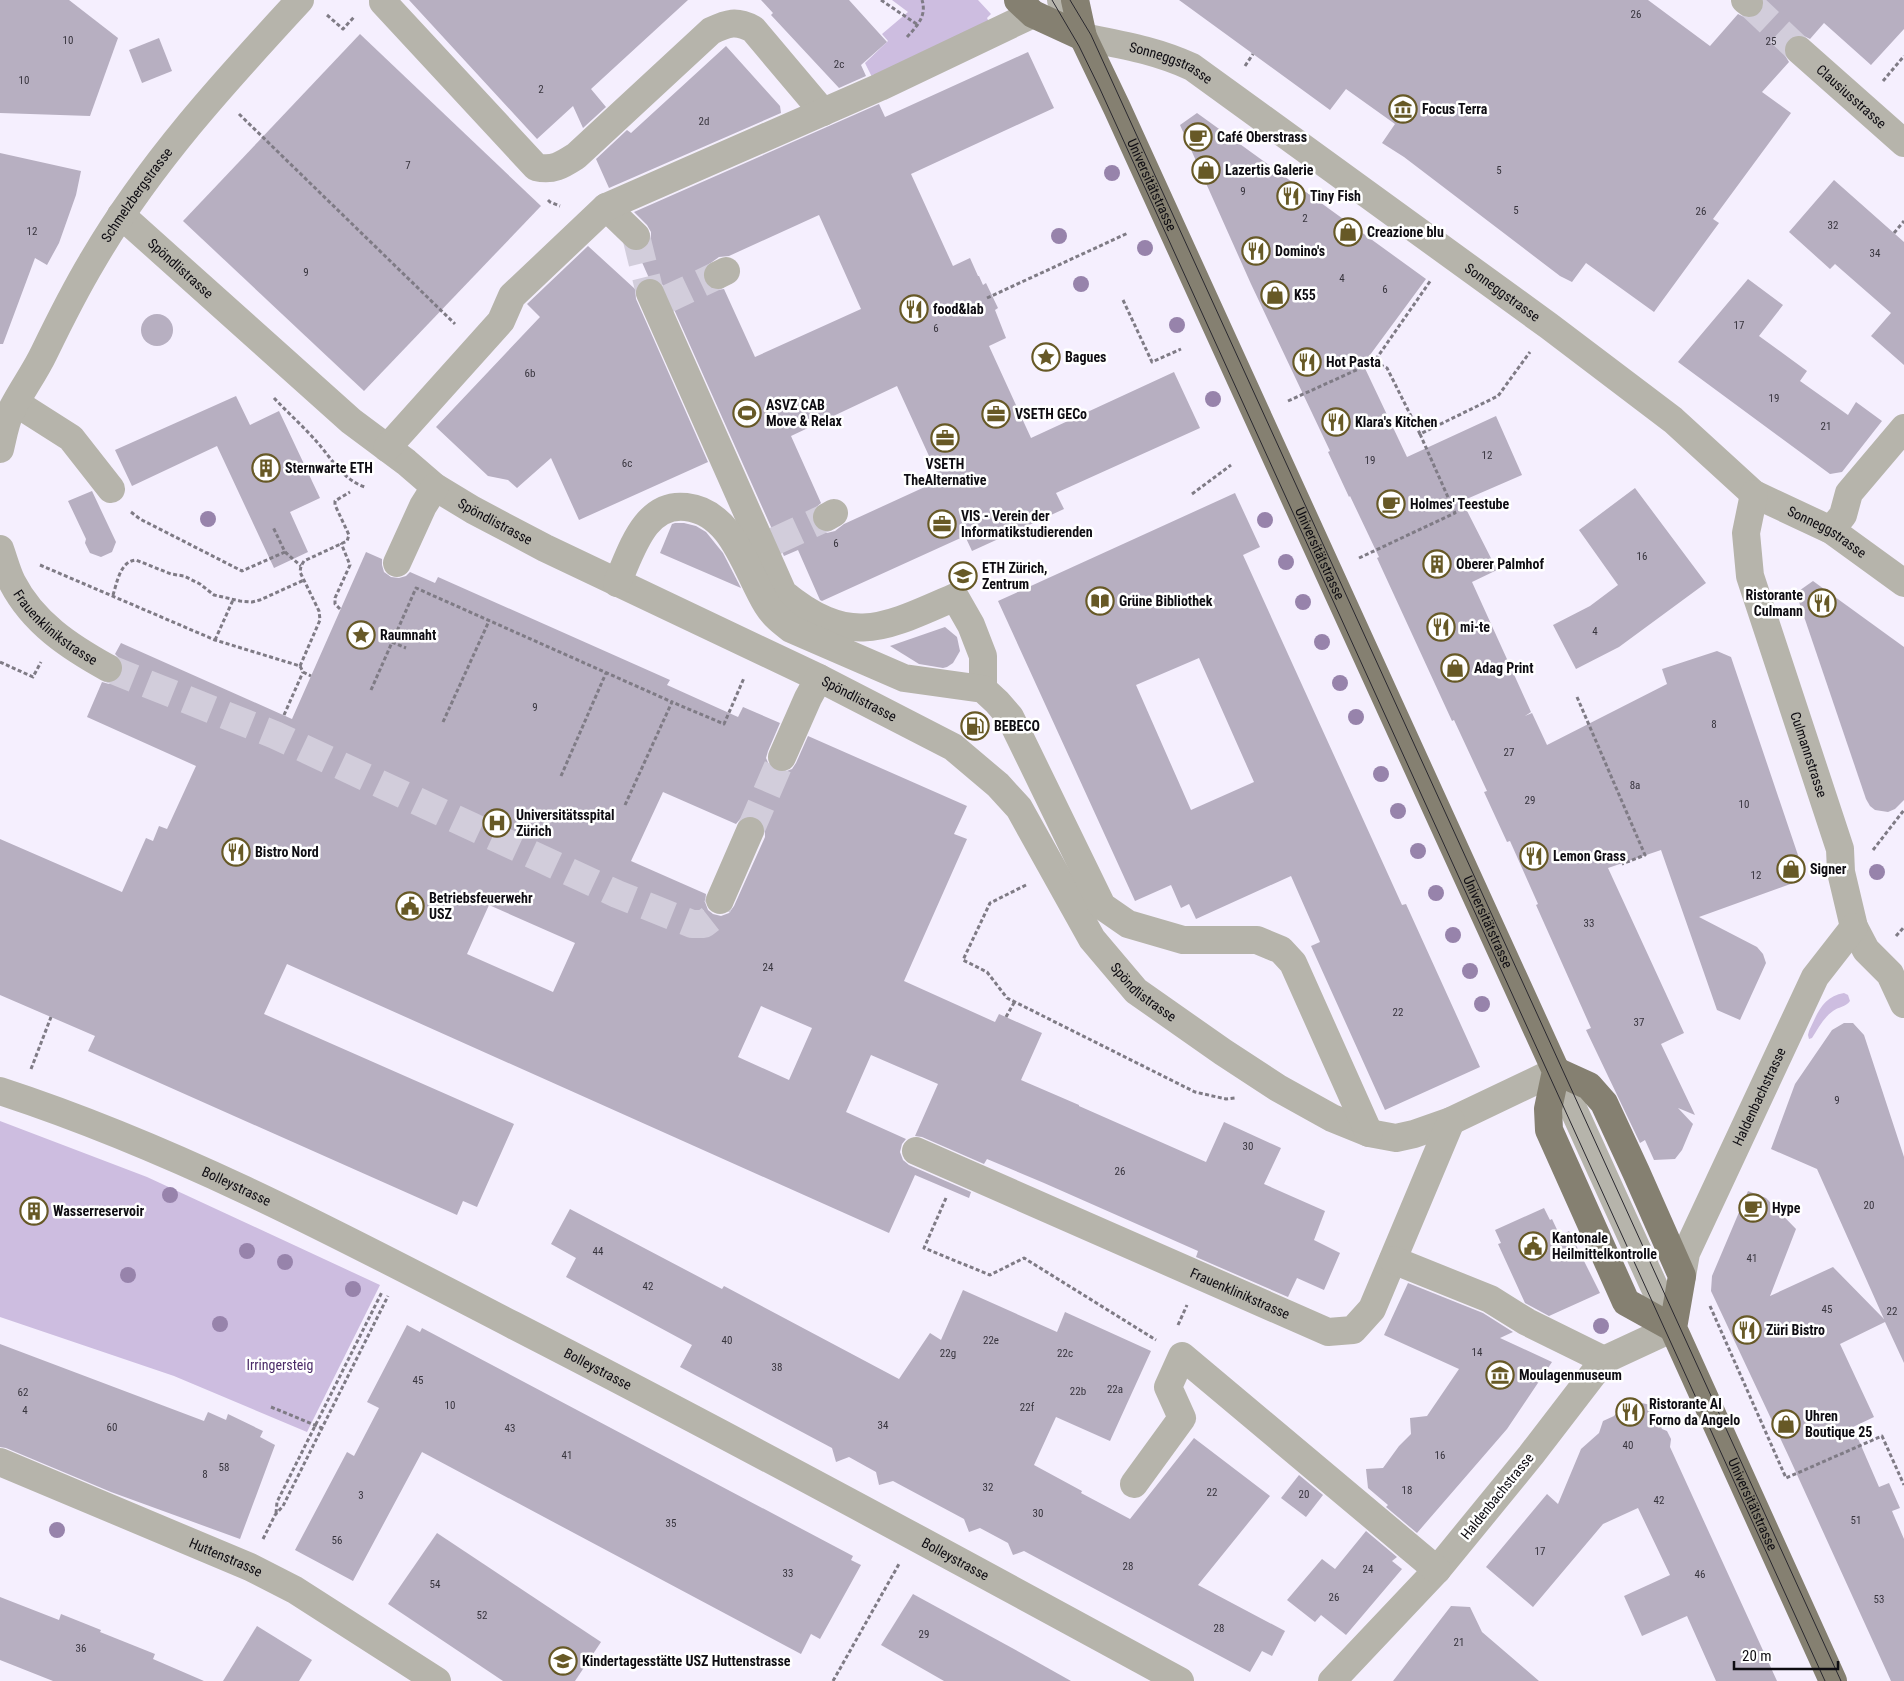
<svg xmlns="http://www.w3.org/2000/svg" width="1904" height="1681" font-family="'Roboto Condensed',sans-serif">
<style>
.green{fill:#cdbde0}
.building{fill:#b7afc1;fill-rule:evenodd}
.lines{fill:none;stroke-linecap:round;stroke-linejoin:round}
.minor-tunnel{stroke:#d2cddb;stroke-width:28;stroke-dasharray:28 14;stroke-linecap:butt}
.path{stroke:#7f7b85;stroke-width:3;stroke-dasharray:4 2.5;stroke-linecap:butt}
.minor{stroke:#b6b4ab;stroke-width:28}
.major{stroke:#858071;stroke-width:28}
.tram{stroke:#2a282f;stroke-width:1}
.tree{fill:#9783ab}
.labels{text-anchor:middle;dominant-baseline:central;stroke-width:5;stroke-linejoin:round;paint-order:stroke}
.number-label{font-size:11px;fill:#38353e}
.street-label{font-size:14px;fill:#0e0c12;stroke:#fff}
.poi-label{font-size:14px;font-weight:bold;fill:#0e0c12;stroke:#fff;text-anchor:start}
.park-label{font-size:14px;fill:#4a2a67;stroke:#fff}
</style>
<rect width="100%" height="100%" fill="#f5effe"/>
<g class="green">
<polygon points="892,0 978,0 991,14 987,18 989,22 872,77 865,63 888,41 882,34 908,12"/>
<path d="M1844,993L1848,995L1850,1001C1846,1007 1838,1007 1833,1011C1823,1018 1818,1029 1812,1038L1809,1039L1808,1035L1809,1031C1817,1014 1823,996 1844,993Z"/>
<polygon points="0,1121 147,1177 380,1285 307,1432 174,1376 0,1317"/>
</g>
<g class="building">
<polygon points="0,0 69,0 118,38 90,116 0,113"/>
<polygon points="409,0 688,0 591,89 606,107 583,128 573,106 537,139"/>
<polygon points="761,0 849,0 887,42 861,65 866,76 839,88 771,15 773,13"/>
<polygon points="1179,0 1648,0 1710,46 1738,14 1748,19 1756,17 1761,13 1764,5 1764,0 1904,0 1904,29 1871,65 1824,23 1810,39 1802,35 1794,35 1787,40 1784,47 1784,54 1789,62 1762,92 1791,113 1713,219 1719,223 1654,312 1586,263 1572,282 1560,276 1404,157 1382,143 1395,124 1346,89 1330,110"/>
<polygon points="360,34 541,206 364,391 183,221"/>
<polygon points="159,38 172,71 142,83 129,50"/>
<polygon points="726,46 780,106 781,113 609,188 596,159 627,130 631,133"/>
<path d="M1028,52L1054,108L911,174L953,266L970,258L978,276H979L983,285L986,283L998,308L995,310L1006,338L989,346L1031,438L1174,372L1200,428L1056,493L1064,509L972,551L965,536L822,601L820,600L798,550L784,556L664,287L659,280L649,278L637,251L648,246L651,239V232L647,225L634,212L879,104L885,117ZM819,215L861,309L755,357L724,289L717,290L710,288L704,282L702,275L705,267L719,257L729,256ZM897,386L940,480L844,524L835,531L827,533L820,531L814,525L811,516L814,509L821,503L791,436Z"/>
<polygon points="1197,113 1426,279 1367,359 1362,362 1407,457 1496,416 1522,475 1462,501 1497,570 1472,582 1531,712 1525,716 1532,713 1547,745 1667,684 1662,669 1717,651 1731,657 1803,870 1796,882 1699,917 1757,947 1763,954 1766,963 1740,1020 1717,1010 1661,850 1608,868 1684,1033 1661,1044 1695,1115 1678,1108 1693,1124 1682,1150 1675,1159 1654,1160 1645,1140 1640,1143 1586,1030 1591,1028 1536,905 1538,904 1510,841 1507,842 1484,792 1487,791 1454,720 1452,721 1377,558 1379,557 1350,496 1349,497 1328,452 1330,451 1251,284 1180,125"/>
<polygon points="0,153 81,171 76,195 59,243 47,265 35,258 3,344 0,344"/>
<polygon points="1834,180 1904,242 1904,365 1871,336 1891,313 1835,264 1830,269 1789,232"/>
<polygon points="588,246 635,289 636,299 708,462 579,520 551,458 517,488 508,480 488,476 436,427 540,317 527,304"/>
<polygon points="1748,279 1783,305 1759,336 1807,371 1800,381 1848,415 1856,402 1882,421 1842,472 1830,474 1678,362"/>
<circle cx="157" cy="330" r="16"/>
<polygon points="236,396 250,425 279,411 320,498 290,512 308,552 274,568 217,446 132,486 115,450"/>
<polygon points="1635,488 1706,583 1619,647 1576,669 1553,625 1590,606 1618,585 1579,530"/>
<polygon points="92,491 116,542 112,552 101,557 90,553 85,543 86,539 68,501"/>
<path d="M1235,493L1260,547L1243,555L1402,905L1406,904L1480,1067L1385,1110L1311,946L1320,942L1291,876L1196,919L1189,904L1181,908L1171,885L1135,901L998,601ZM1199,658L1254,782L1191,810L1136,685Z"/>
<polygon points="675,523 684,523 696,526 706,532 723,553 741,588 660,553 672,524"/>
<path d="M366,552L382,559V565L384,572L391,577L399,578L406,576L410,572L435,583L438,577L670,680L667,685L738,717L743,707L780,723L768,751L766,758L770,767L776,771L784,772L792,769L796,763L808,736L967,806L954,834L967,839L904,981L995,1022L999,1014L1042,1033L1021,1080L1079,1105V1106L1206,1162L1224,1122L1281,1148L1264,1184L1325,1211L1314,1240L1340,1253L1324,1290L1297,1278L1288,1297L1196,1257L1198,1251L1044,1183L987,1159L984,1164L922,1137L915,1136L938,1084L871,1055L846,1112L906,1139L902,1144L900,1152L903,1160L909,1165L971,1192L969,1198L915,1175L889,1233L287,964L264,1014L514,1124L477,1207L463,1201L457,1215L88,1051L95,1036L0,995V839L122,892L146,838L153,841L159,826L167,829L196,766L87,717L102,682L109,684L115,682L122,675L124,667L122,661L115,654L121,643L292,719ZM663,792L736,824L741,818L749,815L757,817L763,822L765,829V837L734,906L729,913L721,916L713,914L708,910L705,902L706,894L631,861ZM489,905L575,943L553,992L467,954ZM761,1006L812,1028L789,1080L738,1057Z"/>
<polygon points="1813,581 1904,647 1904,800 1895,809 1888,812 1875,810 1870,806 1866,799 1796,593"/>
<polygon points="945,627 957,637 960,651 953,663 947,667 943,668 919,664 890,646"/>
<polygon points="1844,1023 1853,1023 1864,1035 1904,1157 1904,1363 1885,1322 1840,1344 1874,1417 1853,1427 1879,1487 1889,1483 1900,1508 1892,1511 1904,1539 1904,1681 1891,1681 1789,1457 1711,1291 1712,1276 1748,1191 1766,1198 1796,1229 1770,1296 1833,1267 1884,1319 1817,1169 1771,1149 1795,1084 1832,1030"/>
<polygon points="1544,1208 1550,1220 1552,1219 1560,1236 1569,1231 1600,1293 1549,1316 1525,1303 1498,1244 1501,1243 1495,1230"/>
<polygon points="570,1209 722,1289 724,1286 899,1379 930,1333 941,1340 963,1290 1057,1332 1065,1312 1151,1351 1110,1441 1056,1417 1034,1465 1082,1491 1081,1493 1130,1519 1194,1438 1270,1496 1198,1585 1285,1631 1272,1656 1262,1651 1250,1672 1024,1551 1013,1555 1008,1543 980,1528 969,1532 964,1519 893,1481 879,1485 876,1472 849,1457 836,1462 832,1448 680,1367 692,1345 566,1277 576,1258 551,1244"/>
<polygon points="1408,1283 1483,1313 1513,1332 1500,1338 1552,1362 1507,1429 1417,1533 1386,1507 1388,1505 1368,1488 1366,1469 1383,1468 1399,1446 1411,1434 1410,1418 1427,1416 1459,1369 1384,1335"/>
<polygon points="407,1325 420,1332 422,1328 853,1556 851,1560 861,1565 820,1639 811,1634 801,1654 422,1452 353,1581 295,1550 347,1452 354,1456 379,1408 367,1402"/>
<polygon points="0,1344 204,1421 208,1412 226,1420 228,1414 263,1431 260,1437 275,1445 240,1539 111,1492 6,1448 0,1447"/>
<polygon points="1627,1400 1651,1405 1662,1429 1667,1431 1671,1439 1670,1447 1777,1681 1716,1681 1687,1616 1642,1636 1624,1596 1670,1575 1638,1508 1603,1524 1533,1607 1486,1567 1547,1494 1558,1504 1581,1449 1599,1433 1603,1421 1614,1416"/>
<polygon points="1299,1475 1323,1495 1306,1517 1281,1498"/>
<polygon points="1366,1531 1397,1557 1392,1561 1402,1569 1346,1635 1321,1615 1315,1622 1287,1600 1322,1559 1335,1569"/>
<polygon points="437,1533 601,1642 575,1681 503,1681 388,1604"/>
<polygon points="913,1594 1021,1653 1071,1681 944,1681 881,1645"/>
<polygon points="0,1597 59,1620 61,1614 101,1630 100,1632 155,1654 153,1659 204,1681 53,1681 0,1660"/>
<polygon points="1451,1606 1470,1607 1482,1632 1539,1681 1393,1681"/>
<polygon points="257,1626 312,1660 299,1681 223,1681"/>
</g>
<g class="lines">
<g class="minor-tunnel">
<polyline points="1749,3 1799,50"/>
<polyline points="636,236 650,293"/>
<polyline points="663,301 718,275"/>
<polyline points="773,542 827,517"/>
<polyline points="108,668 275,735 617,894 692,924 704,924 713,917 720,900"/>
<polyline points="750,831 782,757"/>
</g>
<g class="path">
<polyline points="881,0 918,25"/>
<polyline points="327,15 343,29 355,16"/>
<path d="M907,37C917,26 927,16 922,0"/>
<polyline points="1245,66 1253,54"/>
<polyline points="1883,81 1904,56"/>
<polyline points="239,114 455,324"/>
<polyline points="548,200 550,202 560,206"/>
<polyline points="1894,233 1904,221"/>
<polyline points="987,298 1128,233"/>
<polyline points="1123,300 1152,362 1181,349"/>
<polyline points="1374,362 1387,368 1420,434"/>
<path d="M274,398C288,413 304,427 317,442C332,459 343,480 365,487"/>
<polyline points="1288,401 1374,362 1431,280"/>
<polyline points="1192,494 1231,465"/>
<polyline points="131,512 140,519 242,571 285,552 273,527"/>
<polyline points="285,552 301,566"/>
<polyline points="1359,558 1455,513 1420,434 1498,396 1530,352"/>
<polyline points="40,565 215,640 300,666 303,672 311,676"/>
<path d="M113,595C117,583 120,561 136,560L171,574L184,576L200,584L214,595L240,601L252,602L260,600L304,580"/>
<polyline points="340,609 335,604 335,598 350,565 341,543"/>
<polyline points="215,640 233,600"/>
<polyline points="392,642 406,648"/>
<polyline points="0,662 33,677 41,662"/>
<polyline points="300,666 320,620 319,611 300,572 301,566 304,561 347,541 349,535 335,505 335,501 350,492"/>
<polyline points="371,690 416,588 672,702"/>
<polyline points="1577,697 1645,855 1622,864"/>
<polyline points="284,715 303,672"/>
<polyline points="443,722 489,621"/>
<polyline points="561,776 606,673"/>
<polyline points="625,805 672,702 724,724 744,678"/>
<polyline points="1873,850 1904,810"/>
<polyline points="1026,885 990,903 963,960 987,972 1007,998 1195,1092 1226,1099 1235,1098"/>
<polyline points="1896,936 1904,927"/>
<polyline points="1006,1017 1015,1001"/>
<polyline points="31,1069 51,1017"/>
<polyline points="946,1198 924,1248 990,1275 1024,1258 1156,1340"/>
<polyline points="1710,1306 1786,1478 1882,1436 1904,1485"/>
<polyline points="1178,1325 1187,1305"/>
<polyline points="271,1407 322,1428"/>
<polyline points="276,1513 277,1502 382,1292"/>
<polyline points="263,1539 275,1515 283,1506 388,1296"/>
<polyline points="833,1681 899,1564"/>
</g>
<g class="minor">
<path d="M383,0V2L536,167C553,171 562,165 576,156L711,31C728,23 736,20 753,29L823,112"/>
<path id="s1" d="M1061,0L1083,37C1122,45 1155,50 1192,67L1549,326L1673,420L1754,494L1831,530L1904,583"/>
<polyline points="1745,0 1749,3"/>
<path id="s2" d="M1799,50L1904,143"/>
<polyline points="606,207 636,236"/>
<path id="s3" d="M121,215L351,421L406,462L435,487L473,510L545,548L819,678L953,747L998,785L1019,808L1092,939L1136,991L1223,1052L1278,1088L1332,1118L1369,1133L1396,1138L1414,1134L1451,1121L1556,1071L1673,1328L1604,1360L1531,1455L1437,1570L1332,1681"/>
<polyline points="718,275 726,271"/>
<path d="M650,293L783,593C850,648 884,628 955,597L971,625L983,656V689"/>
<polyline points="16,403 71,438 111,489"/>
<polyline points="387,448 501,321 512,296 606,207 880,87 1033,14"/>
<path id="s4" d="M0,449C3,437 5,424 10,413C20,392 34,374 44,353C59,322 75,290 93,260C149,164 225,81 300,0"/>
<path id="s5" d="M1754,494L1746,533L1750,576L1840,849L1841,872L1854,927L1866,950L1890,974L1904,1004"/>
<polyline points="827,517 834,513"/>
<polyline points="1831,530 1843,515 1849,493 1904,428"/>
<path id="s6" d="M0,549C4,560 7,572 12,582C33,623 70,647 108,668"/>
<polyline points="397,563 423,506 435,487"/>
<path d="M617,583C631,553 644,502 686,507C733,512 746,571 767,605C773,615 782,622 791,629L904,678L983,689L997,702L1010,717L1102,906L1128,924L1183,940H1257L1281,950L1293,963L1369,1133"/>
<polyline points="782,757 808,698 819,678"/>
<polyline points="720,900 750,831"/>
<path id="s7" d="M0,1091C178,1149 347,1239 513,1325C737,1440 958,1560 1180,1681"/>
<path id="s8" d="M916,1151L1328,1332L1353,1330L1372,1309L1451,1121"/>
<polyline points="1393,1260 1490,1299 1527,1322 1604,1360"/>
<path id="s9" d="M1682,1276L1686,1253L1815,977L1854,927"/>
<path id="s10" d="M0,1462L250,1567L295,1590L437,1681"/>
<polyline points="1134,1484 1182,1418 1168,1387 1182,1356 1437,1570"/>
</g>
<g class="major">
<polyline points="1018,0 1033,14 1083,37"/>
<path id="s11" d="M1075,0L1083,37L1117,108L1556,1071L1548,1109L1549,1130L1626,1302L1673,1328"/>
<path id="s12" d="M1556,1071L1589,1086L1604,1103L1636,1172L1682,1276L1673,1328L1833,1681"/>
</g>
<g class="tram">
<polyline points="1052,0 1079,46 1100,89 1825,1681"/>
<polyline points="1070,0 1091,35 1841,1681"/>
</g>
</g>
<g class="tree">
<circle cx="1112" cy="173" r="8"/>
<circle cx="1059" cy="236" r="8"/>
<circle cx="1145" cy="248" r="8"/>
<circle cx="1081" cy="284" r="8"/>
<circle cx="1177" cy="325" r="8"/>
<circle cx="1213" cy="399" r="8"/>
<circle cx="208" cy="519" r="8"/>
<circle cx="1265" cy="520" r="8"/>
<circle cx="1286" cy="562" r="8"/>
<circle cx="1303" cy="602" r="8"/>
<circle cx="1322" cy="642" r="8"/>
<circle cx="1340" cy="683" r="8"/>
<circle cx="1356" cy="717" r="8"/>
<circle cx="1381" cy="774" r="8"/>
<circle cx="1398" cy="811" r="8"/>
<circle cx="1418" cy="851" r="8"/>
<circle cx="1877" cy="872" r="8"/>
<circle cx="1436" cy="893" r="8"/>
<circle cx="1453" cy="935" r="8"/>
<circle cx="1470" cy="971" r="8"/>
<circle cx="1482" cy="1004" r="8"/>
<circle cx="170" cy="1195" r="8"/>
<circle cx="247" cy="1251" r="8"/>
<circle cx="285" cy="1262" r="8"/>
<circle cx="128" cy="1275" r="8"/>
<circle cx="353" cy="1289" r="8"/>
<circle cx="220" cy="1324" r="8"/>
<circle cx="1601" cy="1326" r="8"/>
<circle cx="57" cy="1530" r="8"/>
</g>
<defs>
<g id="museum-ring" transform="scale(1.4375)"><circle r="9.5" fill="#fff" stroke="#675926" stroke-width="1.5"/><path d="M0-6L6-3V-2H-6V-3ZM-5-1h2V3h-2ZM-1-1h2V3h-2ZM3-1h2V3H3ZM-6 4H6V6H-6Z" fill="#675926"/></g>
<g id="cafe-ring" transform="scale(1.4375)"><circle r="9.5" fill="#fff" stroke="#675926" stroke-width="1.5"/><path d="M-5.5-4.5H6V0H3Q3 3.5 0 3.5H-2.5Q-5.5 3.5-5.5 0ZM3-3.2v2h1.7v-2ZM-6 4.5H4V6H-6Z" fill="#675926"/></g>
<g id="shop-ring" transform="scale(1.4375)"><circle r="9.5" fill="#fff" stroke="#675926" stroke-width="1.5"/><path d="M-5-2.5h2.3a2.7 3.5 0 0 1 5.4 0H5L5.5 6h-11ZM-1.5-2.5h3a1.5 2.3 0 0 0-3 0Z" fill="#675926"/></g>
<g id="restaurant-ring" transform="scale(1.4375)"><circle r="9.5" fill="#fff" stroke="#675926" stroke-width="1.5"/><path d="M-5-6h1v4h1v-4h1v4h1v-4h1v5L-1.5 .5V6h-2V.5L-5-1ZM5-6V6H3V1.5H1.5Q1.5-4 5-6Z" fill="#675926"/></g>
<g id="sight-ring" transform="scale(1.4375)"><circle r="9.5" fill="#fff" stroke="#675926" stroke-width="1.5"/><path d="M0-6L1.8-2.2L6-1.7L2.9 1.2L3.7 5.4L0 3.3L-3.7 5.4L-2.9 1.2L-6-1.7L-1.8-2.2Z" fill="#675926"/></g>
<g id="stadium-ring" transform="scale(1.4375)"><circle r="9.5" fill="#fff" stroke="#675926" stroke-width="1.5"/><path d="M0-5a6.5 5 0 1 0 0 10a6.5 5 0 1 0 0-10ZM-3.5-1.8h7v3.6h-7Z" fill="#675926"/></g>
<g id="office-ring" transform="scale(1.4375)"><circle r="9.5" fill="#fff" stroke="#675926" stroke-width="1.5"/><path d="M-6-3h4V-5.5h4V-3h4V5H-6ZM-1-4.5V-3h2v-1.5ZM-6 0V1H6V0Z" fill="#675926"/></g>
<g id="building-ring" transform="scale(1.4375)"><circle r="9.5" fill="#fff" stroke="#675926" stroke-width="1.5"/><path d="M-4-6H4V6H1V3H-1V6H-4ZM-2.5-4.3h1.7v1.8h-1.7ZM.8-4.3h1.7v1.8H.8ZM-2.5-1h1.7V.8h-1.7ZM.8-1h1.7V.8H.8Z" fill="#675926"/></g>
<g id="university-ring" transform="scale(1.4375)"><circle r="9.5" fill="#fff" stroke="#675926" stroke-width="1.5"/><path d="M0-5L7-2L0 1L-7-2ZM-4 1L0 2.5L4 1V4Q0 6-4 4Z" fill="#675926"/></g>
<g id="library-ring" transform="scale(1.4375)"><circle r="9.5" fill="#fff" stroke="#675926" stroke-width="1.5"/><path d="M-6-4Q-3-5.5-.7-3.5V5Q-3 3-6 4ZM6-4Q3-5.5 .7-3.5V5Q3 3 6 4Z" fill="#675926"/></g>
<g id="fuel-ring" transform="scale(1.4375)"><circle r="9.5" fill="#fff" stroke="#675926" stroke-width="1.5"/><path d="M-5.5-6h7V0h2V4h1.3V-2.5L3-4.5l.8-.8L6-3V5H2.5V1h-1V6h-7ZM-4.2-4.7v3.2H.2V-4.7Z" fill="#675926"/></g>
<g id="hospital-ring" transform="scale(1.4375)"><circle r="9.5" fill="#fff" stroke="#675926" stroke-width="1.5"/><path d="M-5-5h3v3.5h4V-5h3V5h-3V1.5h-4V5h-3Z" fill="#675926"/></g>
<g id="civic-ring" transform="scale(1.4375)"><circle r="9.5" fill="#fff" stroke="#675926" stroke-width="1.5"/><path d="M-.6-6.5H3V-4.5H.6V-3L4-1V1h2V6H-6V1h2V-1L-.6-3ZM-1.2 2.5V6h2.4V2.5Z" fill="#675926"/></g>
<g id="school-ring" transform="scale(1.4375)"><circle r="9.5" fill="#fff" stroke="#675926" stroke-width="1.5"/><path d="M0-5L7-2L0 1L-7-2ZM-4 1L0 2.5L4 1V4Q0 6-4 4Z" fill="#675926"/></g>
</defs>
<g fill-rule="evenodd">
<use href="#museum-ring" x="1403" y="109"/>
<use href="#cafe-ring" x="1198" y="137"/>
<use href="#shop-ring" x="1206" y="170"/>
<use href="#restaurant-ring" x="1291" y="196"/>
<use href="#shop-ring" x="1348" y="232"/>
<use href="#restaurant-ring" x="1256" y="251"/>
<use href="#shop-ring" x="1275" y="295"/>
<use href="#restaurant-ring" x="914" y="309"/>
<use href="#sight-ring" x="1046" y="357"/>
<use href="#restaurant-ring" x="1307" y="362"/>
<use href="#stadium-ring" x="747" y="413"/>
<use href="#office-ring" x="996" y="414"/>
<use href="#restaurant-ring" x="1336" y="422"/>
<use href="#office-ring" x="945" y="438"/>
<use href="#building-ring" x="266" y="468"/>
<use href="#cafe-ring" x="1391" y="504"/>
<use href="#office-ring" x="942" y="524"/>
<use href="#building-ring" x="1437" y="564"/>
<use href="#university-ring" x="963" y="576"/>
<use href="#library-ring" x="1100" y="601"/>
<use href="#restaurant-ring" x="1822" y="603"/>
<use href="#restaurant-ring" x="1441" y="627"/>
<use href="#sight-ring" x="361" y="635"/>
<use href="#shop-ring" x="1455" y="668"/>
<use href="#fuel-ring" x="975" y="726"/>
<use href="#hospital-ring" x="497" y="823"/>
<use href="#restaurant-ring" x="236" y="852"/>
<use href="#restaurant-ring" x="1534" y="856"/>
<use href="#shop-ring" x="1791" y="869"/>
<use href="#civic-ring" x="410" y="906"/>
<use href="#cafe-ring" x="1753" y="1208"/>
<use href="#building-ring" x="34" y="1211"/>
<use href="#civic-ring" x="1533" y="1246"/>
<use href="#restaurant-ring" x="1747" y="1330"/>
<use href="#museum-ring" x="1500" y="1375"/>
<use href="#restaurant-ring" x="1630" y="1412"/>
<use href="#shop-ring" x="1786" y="1424"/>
<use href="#school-ring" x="563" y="1661"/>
</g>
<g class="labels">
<g class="number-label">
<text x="1636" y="14">26</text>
<text x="68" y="40">10</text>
<text x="1771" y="41">25</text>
<text x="839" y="64">2c</text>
<text x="24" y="80">10</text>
<text x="541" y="89">2</text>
<text x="704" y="121">2d</text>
<text x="408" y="165">7</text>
<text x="1499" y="170">5</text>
<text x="1243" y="191">9</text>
<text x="1516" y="210">5</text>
<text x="1701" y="211">26</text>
<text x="1305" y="218">2</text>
<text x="1833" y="225">32</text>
<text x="32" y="231">12</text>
<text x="1875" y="253">34</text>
<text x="306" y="272">9</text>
<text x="1342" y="278">4</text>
<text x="1385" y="289">6</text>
<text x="1739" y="325">17</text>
<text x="936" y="328">6</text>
<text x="530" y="373">6b</text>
<text x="1774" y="398">19</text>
<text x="1826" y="426">21</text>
<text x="1487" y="455">12</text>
<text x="1370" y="460">19</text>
<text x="627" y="463">6c</text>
<text x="836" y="543">6</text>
<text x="1642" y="556">16</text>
<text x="1595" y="631">4</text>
<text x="535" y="707">9</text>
<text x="1714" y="724">8</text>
<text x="1509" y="752">27</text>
<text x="1635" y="785">8a</text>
<text x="1530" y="800">29</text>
<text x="1744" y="804">10</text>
<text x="1756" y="875">12</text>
<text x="1589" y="923">33</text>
<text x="768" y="967">24</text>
<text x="1398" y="1012">22</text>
<text x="1639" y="1022">37</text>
<text x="1837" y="1100">9</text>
<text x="1248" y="1146">30</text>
<text x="1120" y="1171">26</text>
<text x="1869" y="1205">20</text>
<text x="598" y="1251">44</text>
<text x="1752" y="1258">41</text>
<text x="648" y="1286">42</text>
<text x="1827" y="1309">45</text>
<text x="1892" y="1311">22</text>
<text x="727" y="1340">40</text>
<text x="991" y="1340">22e</text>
<text x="1477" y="1352">14</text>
<text x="948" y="1353">22g</text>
<text x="1065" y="1353">22c</text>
<text x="777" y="1367">38</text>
<text x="418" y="1380">45</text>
<text x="1115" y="1389">22a</text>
<text x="1078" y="1391">22b</text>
<text x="23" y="1392">62</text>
<text x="450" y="1405">10</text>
<text x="1027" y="1407">22f</text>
<text x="25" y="1410">4</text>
<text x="883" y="1425">34</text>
<text x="112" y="1427">60</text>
<text x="510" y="1428">43</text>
<text x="1628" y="1445">40</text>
<text x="567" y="1455">41</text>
<text x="1440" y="1455">16</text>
<text x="224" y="1467">58</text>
<text x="205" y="1474">8</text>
<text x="988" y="1487">32</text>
<text x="1407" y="1490">18</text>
<text x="1212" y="1492">22</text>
<text x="1304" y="1494">20</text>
<text x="361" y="1495">3</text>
<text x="1659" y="1500">42</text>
<text x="1038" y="1513">30</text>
<text x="1856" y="1520">51</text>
<text x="671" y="1523">35</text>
<text x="337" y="1540">56</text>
<text x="1540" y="1551">17</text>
<text x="1128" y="1566">28</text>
<text x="1368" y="1569">24</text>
<text x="788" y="1573">33</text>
<text x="1700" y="1574">46</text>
<text x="435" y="1584">54</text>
<text x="1334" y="1597">26</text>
<text x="1879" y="1599">53</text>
<text x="482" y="1615">52</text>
<text x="1219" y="1628">28</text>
<text x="924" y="1634">29</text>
<text x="1459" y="1642">21</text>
<text x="81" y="1648">36</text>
</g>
<g class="street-label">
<text stroke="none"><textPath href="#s1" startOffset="135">Sonneggstrasse</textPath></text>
<text stroke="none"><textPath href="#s2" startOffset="70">Clausiusstrasse</textPath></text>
<text stroke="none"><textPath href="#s11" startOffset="201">Universitätstrasse</textPath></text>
<text stroke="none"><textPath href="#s4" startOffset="290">Schmelzbergstrasse</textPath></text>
<text stroke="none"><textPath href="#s3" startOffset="80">Spöndlistrasse</textPath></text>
<text stroke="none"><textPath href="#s1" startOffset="540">Sonneggstrasse</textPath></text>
<text stroke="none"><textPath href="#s3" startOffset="485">Spöndlistrasse</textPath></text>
<text stroke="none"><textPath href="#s1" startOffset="945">Sonneggstrasse</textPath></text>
<text stroke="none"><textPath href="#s11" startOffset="606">Universitätstrasse</textPath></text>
<text stroke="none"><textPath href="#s6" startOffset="99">Frauenklinikstrasse</textPath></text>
<text stroke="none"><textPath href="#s3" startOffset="890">Spöndlistrasse</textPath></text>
<text stroke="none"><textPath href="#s5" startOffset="271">Culmannstrasse</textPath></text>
<text stroke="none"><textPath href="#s11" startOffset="1011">Universitätstrasse</textPath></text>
<text stroke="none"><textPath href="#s3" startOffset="1310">Spöndlistrasse</textPath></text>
<text stroke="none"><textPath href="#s9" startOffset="196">Haldenbachstrasse</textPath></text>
<text stroke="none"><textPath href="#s7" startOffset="255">Bolleystrasse</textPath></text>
<text stroke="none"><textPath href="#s8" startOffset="354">Frauenklinikstrasse</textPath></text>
<text stroke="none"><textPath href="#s7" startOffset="660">Bolleystrasse</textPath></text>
<text transform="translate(1497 1496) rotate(-51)">Haldenbachstrasse</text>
<text stroke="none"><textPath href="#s12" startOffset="495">Universitätstrasse</textPath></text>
<text stroke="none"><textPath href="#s10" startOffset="245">Huttenstrasse</textPath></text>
<text stroke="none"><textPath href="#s7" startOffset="1065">Bolleystrasse</textPath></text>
</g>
<g class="poi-label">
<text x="1422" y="109">Focus Terra</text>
<text x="1217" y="137">Café Oberstrass</text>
<text x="1225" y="170">Lazertis Galerie</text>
<text x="1310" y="196">Tiny Fish</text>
<text x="1367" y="232">Creazione blu</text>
<text x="1275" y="251">Domino's</text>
<text x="1294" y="295">K55</text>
<text x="933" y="309">food&amp;lab</text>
<text x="1065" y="357">Bagues</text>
<text x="1326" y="362">Hot Pasta</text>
<text x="766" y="405">ASVZ CAB<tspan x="766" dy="16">Move &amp; Relax</tspan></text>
<text x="1015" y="414">VSETH GECo</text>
<text x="1355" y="422">Klara's Kitchen</text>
<text x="945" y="464" text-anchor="middle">VSETH<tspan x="945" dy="16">TheAlternative</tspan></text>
<text x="285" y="468">Sternwarte ETH</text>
<text x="1410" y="504">Holmes' Teestube</text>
<text x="961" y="516">VIS - Verein der<tspan x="961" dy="16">Informatikstudierenden</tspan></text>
<text x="1456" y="564">Oberer Palmhof</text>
<text x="982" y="568">ETH Zürich,<tspan x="982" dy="16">Zentrum</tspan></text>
<text x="1803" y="595" text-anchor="end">Ristorante<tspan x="1803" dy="16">Culmann</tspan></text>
<text x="1119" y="601">Grüne Bibliothek</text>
<text x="1460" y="627">mi-te</text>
<text x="380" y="635">Raumnaht</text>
<text x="1474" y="668">Adag Print</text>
<text x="994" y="726">BEBECO</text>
<text x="516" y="815">Universitätsspital<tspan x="516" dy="16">Zürich</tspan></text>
<text x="255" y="852">Bistro Nord</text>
<text x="1553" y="856">Lemon Grass</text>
<text x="1810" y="869">Signer</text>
<text x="429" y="898">Betriebsfeuerwehr<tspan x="429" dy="16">USZ</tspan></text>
<text x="1772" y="1208">Hype</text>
<text x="53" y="1211">Wasserreservoir</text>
<text x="1552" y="1238">Kantonale<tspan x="1552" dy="16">Heilmittelkontrolle</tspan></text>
<text x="1766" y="1330">Züri Bistro</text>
<text x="1519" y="1375">Moulagenmuseum</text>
<text x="1649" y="1404">Ristorante Al<tspan x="1649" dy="16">Forno da Angelo</tspan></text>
<text x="1805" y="1416">Uhren<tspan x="1805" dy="16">Boutique 25</tspan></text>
<text x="582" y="1661">Kindertagesstätte USZ Huttenstrasse</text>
</g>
<g class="park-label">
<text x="280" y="1365">Irringersteig</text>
</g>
</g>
<path d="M1734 1661v8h104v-8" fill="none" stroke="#0e0c12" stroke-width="2.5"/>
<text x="1742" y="1661" font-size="15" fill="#0e0c12" stroke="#ffffff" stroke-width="4" paint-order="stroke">20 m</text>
</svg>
